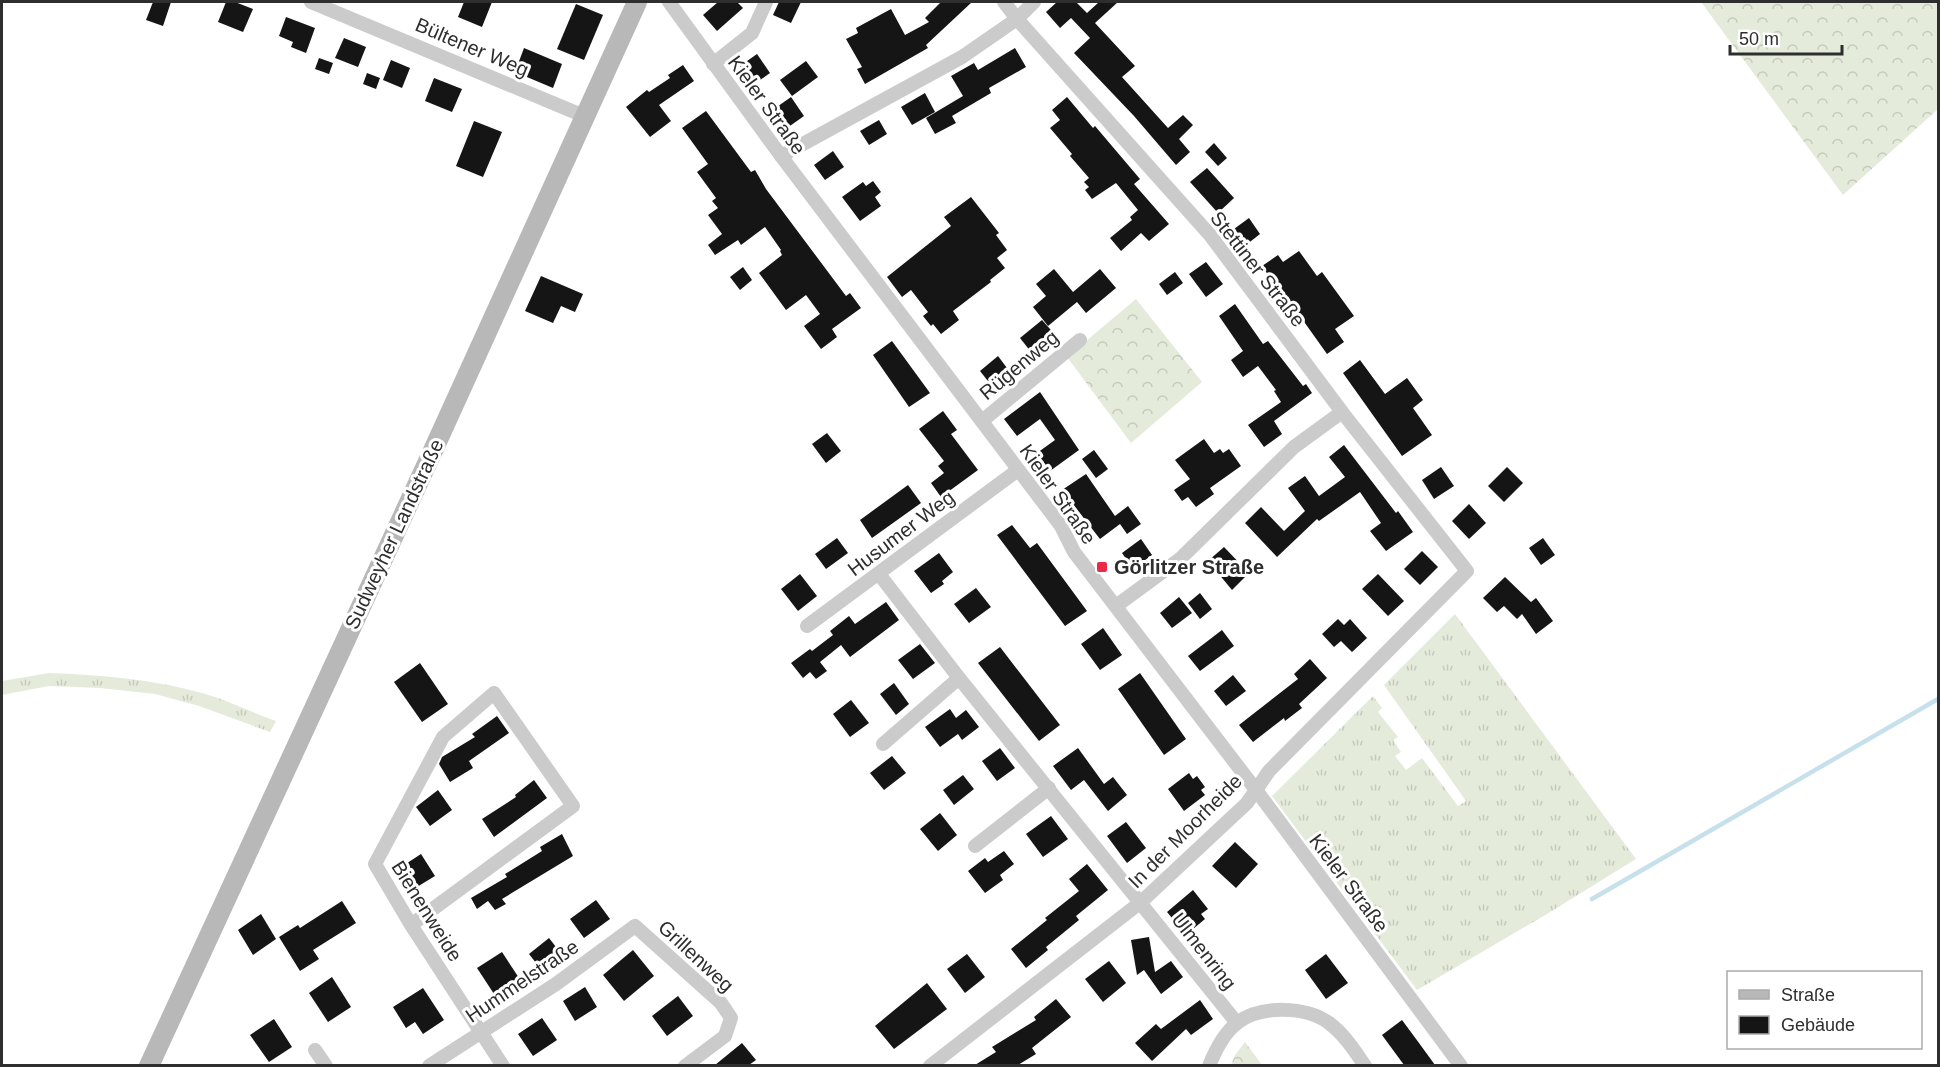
<svg xmlns="http://www.w3.org/2000/svg" width="1940" height="1067" font-family="Helvetica,sans-serif">
<style>
.grass{fill:url(#grass-tufts)}
.forest{fill:url(#forest-crowns)}
.lines{fill:none;stroke-linecap:round;stroke-linejoin:round}
.stream{stroke:#c6e0ec;stroke-width:4.5}
.building{fill:#151515}
.street{stroke:#cbcbcb;stroke-width:14}
.secondary{stroke:#b8b8b8;stroke-width:20}
.poi-dot{fill:#e92b47;stroke:#fff;stroke-width:2}
.labels{text-anchor:middle;dominant-baseline:central;stroke-width:6;stroke-linejoin:round;paint-order:stroke}
.street-label{font-size:20px;fill:#2e2e2e;stroke:#fff}
.poi-label{font-size:20px;font-weight:bold;fill:#2e2e2e;stroke:#fff;text-anchor:start}
</style>
<defs>
<pattern id="grass-tufts" width="24" height="20" patternUnits="userSpaceOnUse" patternTransform="scale(1.5)"><rect width="24" height="20" fill="#e5ebdb"/><path d="M3 7l-1-3M5 7V3M7 7l1-3M15 17l-1-3M17 17v-4M19 17l1-3" fill="none" stroke="#c5cabc"/></pattern>
<pattern id="forest-crowns" width="20" height="18" patternUnits="userSpaceOnUse" patternTransform="scale(1.5)"><rect width="20" height="18" fill="#e5ebdb"/><path d="M2 6a3 3 0 1 1 6 0M12 15a3 3 0 1 1 6 0" fill="none" stroke="#c5cabc"/></pattern>
</defs>
<rect width="100%" height="100%" fill="#fff"/>
<g class="grass">
<polygon points="1455,614 1636,859 1547,914 1417,990 1272,796 1373,696 1382,708 1378,712 1398,737 1393,740 1401,752 1395,756 1406,770 1422,758 1458,806 1466,801 1384,685"/>
<path d="M49,673C100,675 152,679 202,693C227,700 251,712 276,721L270,732L199,706L155,694L100,688L49,686L2,695V681Z"/>
</g>
<g class="forest">
<polygon points="1701,2 1938,2 1938,109 1843,195"/>
<polygon points="1136,299 1202,382 1131,443 1067,357"/>
<polygon points="1245,1042 1262,1065 1231,1065 1235,1055"/>
</g>
<g class="lines">
<polyline class="stream" points="1592,899 1938,699"/>
</g>
<g class="building">
<polygon points="153,2 171,2 163,26 146,20"/>
<polygon points="226,2 235,2 253,9 243,32 218,22"/>
<polygon points="464,2 492,2 482,27 458,17"/>
<polygon points="718,2 737,2 743,8 717,31 703,15"/>
<polygon points="779,2 801,2 791,23 773,15"/>
<polygon points="941,2 972,2 926,45 928,48 865,84 857,69 862,67 846,39 858,33 856,28 891,9 905,35 929,22 925,18"/>
<polygon points="1057,2 1076,2 1087,13 1099,2 1118,2 1095,23 1135,66 1122,77 1168,128 1183,115 1193,125 1179,139 1190,152 1176,165 1134,116 1074,53 1090,38 1071,18 1060,28 1046,12"/>
<polygon points="576,4 603,15 584,60 557,49"/>
<polygon points="286,17 315,28 306,53 291,47 293,42 279,36"/>
<polygon points="344,38 366,47 358,67 335,58"/>
<polygon points="524,48 562,64 553,88 515,72"/>
<polygon points="1015,48 1026,67 989,88 991,93 952,116 956,123 935,134 926,118 963,96 951,76 974,63 978,70"/>
<polygon points="757,54 770,73 753,85 740,66"/>
<polygon points="319,58 333,63 329,74 315,69"/>
<polygon points="391,60 410,68 402,88 383,80"/>
<polygon points="806,61 818,77 792,96 780,80"/>
<polygon points="683,65 694,81 659,105 671,121 650,137 626,107 647,90 649,92 670,78 668,75"/>
<polygon points="367,73 380,78 376,89 363,84"/>
<polygon points="434,78 462,89 452,112 425,101"/>
<polygon points="925,93 935,112 912,125 901,107"/>
<polygon points="791,97 804,116 787,128 774,109"/>
<polygon points="1067,97 1093,128 1095,126 1140,179 1134,184 1169,224 1149,241 1141,233 1121,251 1110,238 1132,220 1130,217 1138,210 1116,183 1092,199 1085,190 1089,187 1084,182 1089,178 1070,156 1072,154 1050,128 1060,120 1052,110"/>
<polygon points="706,111 751,172 755,170 766,189 846,296 850,293 861,308 832,329 837,337 821,349 804,326 820,314 806,295 786,310 759,273 782,255 780,251 781,250 765,227 741,245 738,240 715,255 708,245 722,234 708,215 718,208 712,201 716,198 697,172 708,164 682,128"/>
<polygon points="879,120 887,134 869,145 860,131"/>
<polygon points="474,121 502,132 483,177 456,166"/>
<polygon points="1214,143 1227,158 1218,166 1205,152"/>
<polygon points="833,151 844,167 825,180 814,165"/>
<polygon points="1207,168 1234,198 1218,213 1190,182"/>
<polygon points="873,181 881,192 875,197 881,206 860,221 842,197 863,182 866,186"/>
<polygon points="971,197 999,233 996,235 1007,250 997,258 1005,268 990,280 991,282 953,311 959,320 941,334 933,324 931,326 923,316 928,312 911,290 902,297 887,277 951,226 944,217"/>
<polygon points="1249,218 1260,234 1246,245 1234,229"/>
<polygon points="1299,251 1317,276 1322,272 1354,316 1335,329 1344,342 1327,354 1275,281 1273,282 1262,266 1278,255 1283,262"/>
<polygon points="1206,262 1223,284 1206,297 1189,274"/>
<polygon points="743,267 752,280 740,290 730,277"/>
<polygon points="1054,269 1073,292 1100,269 1116,288 1086,313 1077,302 1048,326 1033,307 1046,296 1036,284"/>
<polygon points="1175,272 1183,283 1167,295 1159,284"/>
<polygon points="541,276 583,294 575,312 561,306 553,323 525,311"/>
<polygon points="1235,304 1263,344 1268,341 1303,386 1306,384 1312,393 1274,421 1282,434 1264,447 1248,425 1281,402 1274,391 1276,390 1258,366 1243,377 1231,360 1243,351 1219,316"/>
<polygon points="1042,320 1058,338 1035,357 1020,338"/>
<polygon points="892,341 930,393 909,407 873,355"/>
<polygon points="998,356 1013,376 995,390 980,371"/>
<polygon points="1360,360 1385,394 1407,378 1423,400 1413,408 1432,435 1402,456 1343,373"/>
<polygon points="1040,392 1079,450 1050,471 1037,453 1055,440 1040,419 1017,436 1004,419"/>
<polygon points="943,411 957,430 951,434 978,470 941,497 931,483 944,473 938,466 944,461 919,429"/>
<polygon points="827,433 841,451 826,463 812,444"/>
<polygon points="1204,439 1214,453 1220,449 1223,453 1229,449 1241,466 1210,488 1214,494 1196,507 1188,497 1182,501 1174,490 1190,479 1175,460"/>
<polygon points="1344,445 1396,513 1398,511 1413,532 1386,551 1370,531 1381,523 1360,492 1319,521 1317,519 1277,557 1245,523 1261,507 1284,531 1305,511 1288,488 1305,476 1319,496 1345,477 1329,457"/>
<polygon points="1094,450 1108,469 1096,478 1082,459"/>
<polygon points="1441,467 1454,486 1434,499 1422,480"/>
<polygon points="1507,467 1523,483 1504,502 1488,486"/>
<polygon points="1086,474 1115,516 1128,506 1141,524 1127,534 1120,524 1100,539 1062,490"/>
<polygon points="908,485 921,503 872,538 860,520"/>
<polygon points="1469,504 1486,523 1469,539 1452,521"/>
<polygon points="1012,525 1030,548 1037,543 1087,611 1065,626 997,535"/>
<polygon points="837,538 848,553 826,569 815,554"/>
<polygon points="1543,538 1555,555 1541,565 1529,548"/>
<polygon points="1141,539 1152,555 1133,569 1122,553"/>
<polygon points="1224,547 1249,573 1232,590 1208,561"/>
<polygon points="1422,551 1438,567 1420,585 1404,569"/>
<polygon points="939,553 953,572 942,581 944,584 931,593 914,571"/>
<polygon points="800,574 817,596 798,611 781,589"/>
<polygon points="1378,574 1404,601 1388,616 1362,589"/>
<polygon points="1505,577 1531,602 1536,598 1553,621 1536,634 1522,614 1517,619 1504,606 1497,612 1483,598"/>
<polygon points="976,588 991,607 969,623 954,604"/>
<polygon points="1200,593 1212,609 1200,619 1188,603"/>
<polygon points="1179,597 1192,613 1172,628 1160,613"/>
<polygon points="886,602 899,620 850,657 841,645 820,662 827,671 816,679 810,672 803,678 791,663 810,649 812,651 833,635 830,631 849,616 855,624"/>
<polygon points="1338,619 1344,625 1350,619 1367,638 1352,652 1341,641 1334,647 1322,634"/>
<polygon points="1103,628 1122,655 1100,670 1081,644"/>
<polygon points="1222,630 1234,646 1200,671 1188,656"/>
<polygon points="920,644 935,663 913,679 898,660"/>
<polygon points="1000,647 1060,725 1039,741 978,663"/>
<polygon points="1310,659 1327,678 1299,704 1302,708 1285,721 1284,718 1253,742 1239,725 1298,679 1294,674"/>
<polygon points="420,663 448,704 422,722 394,682"/>
<polygon points="1140,673 1186,739 1164,755 1118,689"/>
<polygon points="1233,675 1246,691 1226,706 1214,691"/>
<polygon points="894,683 909,704 896,715 880,694"/>
<polygon points="851,700 869,723 850,737 833,714"/>
<polygon points="950,709 956,718 966,710 979,727 962,740 958,734 940,747 925,727"/>
<polygon points="497,716 509,733 469,761 473,768 450,782 439,764 442,757 475,737 472,734"/>
<polygon points="1000,748 1015,768 997,781 982,761"/>
<polygon points="1078,748 1104,784 1113,777 1127,795 1108,811 1084,780 1071,790 1053,766"/>
<polygon points="892,756 906,773 884,790 870,773"/>
<polygon points="1189,773 1193,779 1197,776 1205,787 1201,790 1205,795 1184,811 1168,789"/>
<polygon points="963,775 974,789 954,805 943,790"/>
<polygon points="534,780 547,798 494,837 482,819 516,797 515,795"/>
<polygon points="438,790 452,810 430,826 416,807"/>
<polygon points="940,813 957,835 938,851 920,829"/>
<polygon points="1051,816 1068,839 1043,857 1026,834"/>
<polygon points="1126,822 1146,848 1127,863 1107,836"/>
<polygon points="562,834 573,856 502,899 506,904 495,910 488,901 477,909 471,898 507,877 505,874 542,851 540,847"/>
<polygon points="1235,842 1258,864 1236,888 1212,866"/>
<polygon points="1004,851 1014,864 1000,875 1003,880 985,893 968,871 985,858 988,862"/>
<polygon points="421,854 435,876 412,890 398,869"/>
<polygon points="1087,864 1108,890 1076,916 1079,920 1046,947 1048,950 1026,968 1011,949 1047,920 1045,918 1079,891 1069,879"/>
<polygon points="1193,890 1208,909 1201,914 1205,919 1193,929 1189,924 1182,930 1167,912"/>
<polygon points="596,900 610,919 584,938 570,919"/>
<polygon points="342,901 356,923 313,950 319,959 300,971 279,937 298,925 300,928"/>
<polygon points="261,914 276,939 253,955 238,930"/>
<polygon points="1149,937 1155,972 1171,961 1183,977 1161,994 1144,970 1137,975 1131,940"/>
<polygon points="549,938 563,956 543,972 529,954"/>
<polygon points="633,950 654,976 624,1001 603,975"/>
<polygon points="502,952 519,978 494,994 477,968"/>
<polygon points="967,954 985,977 965,993 947,969"/>
<polygon points="1326,954 1348,983 1326,999 1305,970"/>
<polygon points="1109,961 1126,983 1103,1002 1085,979"/>
<polygon points="332,977 351,1007 328,1022 309,993"/>
<polygon points="927,983 947,1009 894,1049 875,1026"/>
<polygon points="585,987 597,1007 575,1021 563,1001"/>
<polygon points="423,988 444,1020 423,1034 415,1022 406,1028 393,1007"/>
<polygon points="678,996 693,1016 667,1036 652,1016"/>
<polygon points="1056,999 1071,1017 1032,1048 1036,1054 1018,1065 975,1065 996,1052 992,1047 1036,1020 1034,1017"/>
<polygon points="1200,1000 1213,1019 1191,1035 1186,1029 1152,1061 1135,1043 1156,1024 1161,1029"/>
<polygon points="542,1018 557,1040 533,1056 518,1034"/>
<polygon points="274,1019 292,1047 269,1062 250,1035"/>
<polygon points="1402,1020 1419,1043 1435,1065 1404,1065 1382,1035"/>
<polygon points="742,1043 756,1060 749,1065 715,1065"/>
</g>
<g class="lines">
<g class="street">
<polyline points="311,2 584,116"/>
<polyline points="669,2 781,156 1061,526 1074,552 1256,790 1461,1066"/>
<polyline points="713,64 752,33 766,2"/>
<polyline points="781,156 962,57 1017,19 1034,2"/>
<polyline points="982,421 1080,340"/>
<polyline points="879,574 959,678 1237,1023"/>
<polyline points="1116,606 1180,559 1294,447 1342,412"/>
<polyline points="807,626 1018,470"/>
<polyline points="883,744 959,678"/>
<polyline points="975,846 1049,788"/>
<polyline points="411,925 573,806 494,693 443,737 375,864 411,925 503,1066"/>
<polyline points="315,1050 326,1066"/>
<polyline points="429,1066 556,984 635,926 721,1003 731,1018 725,1036 685,1066"/>
<polyline points="930,1066 1141,902 1247,803 1269,771 1467,571 1342,412 1210,235 1017,19 1004,2"/>
<path d="M1209,1066C1215,1051 1224,1033 1237,1023C1260,1005 1306,1006 1329,1023C1344,1034 1355,1051 1365,1066"/>
</g>
<polyline class="secondary" points="149,1066 431,455 637,2"/>
</g>
<rect class="poi-dot" x="1096" y="561" width="12" height="12" rx="3"/>
<g class="labels">
<g class="street-label">
<text transform="translate(472 47) rotate(23)">Bültener Weg</text>
<text transform="translate(767 105) rotate(54)">Kieler Straße</text>
<text transform="translate(1258 269) rotate(52)">Stettiner Straße</text>
<text transform="translate(1019 365) rotate(-40)">Rügenweg</text>
<text transform="translate(1058 494) rotate(55)">Kieler Straße</text>
<text transform="translate(901 533) rotate(-37)">Husumer Weg</text>
<text transform="translate(394 534) rotate(-65)">Sudweyher Landstraße</text>
<text transform="translate(1185 831) rotate(-45)">In der Moorheide</text>
<text transform="translate(1349 883) rotate(53)">Kieler Straße</text>
<text transform="translate(427 911) rotate(58)">Bienenweide</text>
<text transform="translate(1204 951) rotate(52)">Ulmenring</text>
<text transform="translate(696 956) rotate(43)">Grillenweg</text>
<text transform="translate(522 981) rotate(-34)">Hummelstraße</text>
</g>
<g class="poi-label">
<text x="1114" y="567">Görlitzer Straße</text>
</g>
</g>
<rect width="1940" height="1067" fill="none" stroke="#2e2e2e" stroke-width="6"/>
<rect x="1727" y="971" width="195" height="78" fill="#ffffff" stroke="#ababab" stroke-width="1.5"/>
<rect x="1739" y="990" width="30" height="9" fill="#b8b8b8" stroke="#ababab" stroke-width="1.5"/>
<text x="1781" y="1001" font-size="18" fill="#2e2e2e">Straße</text>
<rect x="1739" y="1016" width="30" height="18" fill="#151515" stroke="#ababab" stroke-width="1.5"/>
<text x="1781" y="1031" font-size="18" fill="#2e2e2e">Gebäude</text>
<path d="M1730 45v9h112v-9" fill="none" stroke="#2e2e2e" stroke-width="3"/>
<text x="1739" y="45" font-size="18" fill="#2e2e2e" stroke="#ffffff" stroke-width="4.5" paint-order="stroke">50 m</text>
</svg>
